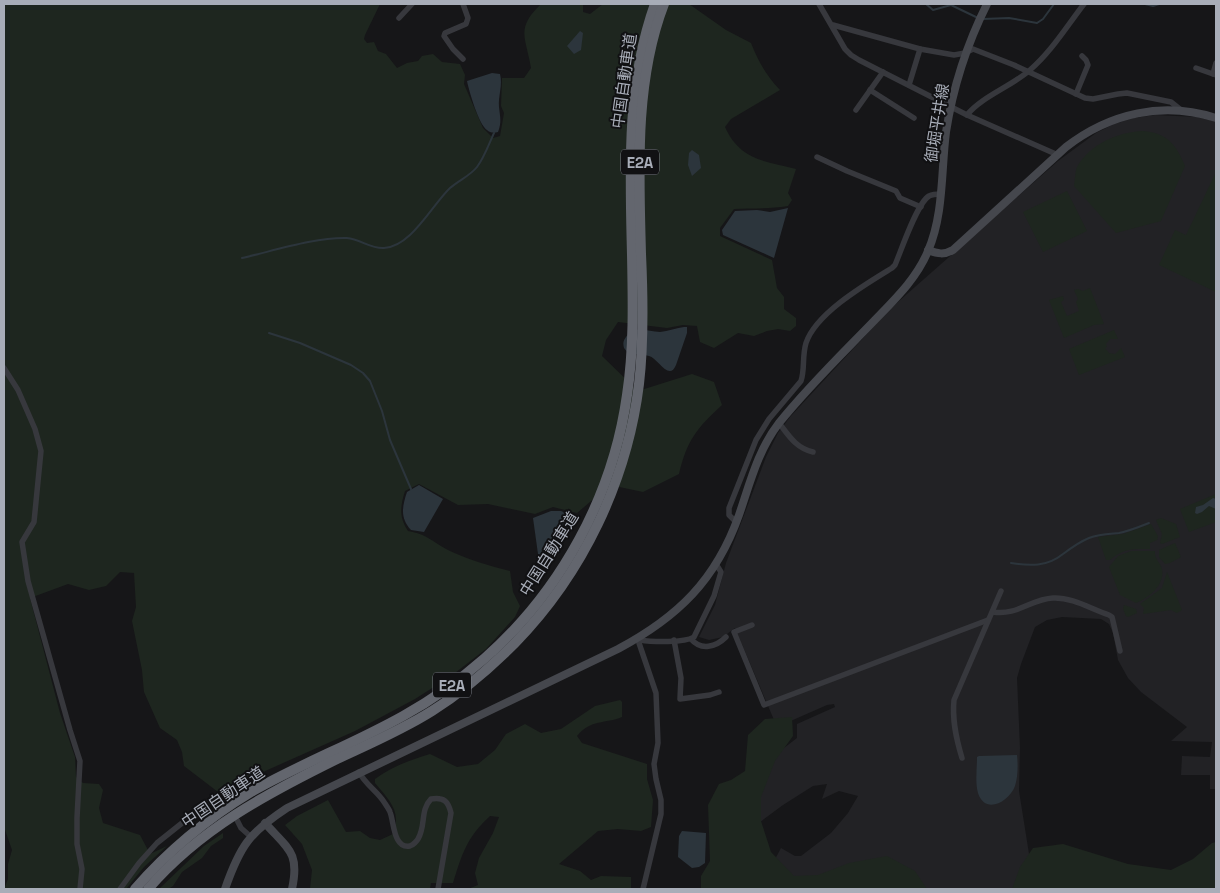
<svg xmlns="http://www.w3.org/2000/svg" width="1220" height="893" font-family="'Space Grotesk','Noto Sans JP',sans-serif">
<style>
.built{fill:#222225}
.green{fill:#1e261f}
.water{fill:#2c353c}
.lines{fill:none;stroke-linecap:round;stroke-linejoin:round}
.stream{stroke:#2c353c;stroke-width:2}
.street{stroke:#37383d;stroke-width:5.5}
.secondary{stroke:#45474d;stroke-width:8}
.highway{stroke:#63666e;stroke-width:10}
.labels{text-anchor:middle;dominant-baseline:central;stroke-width:4;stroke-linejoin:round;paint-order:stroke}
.shield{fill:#111113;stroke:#7b7e86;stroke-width:1}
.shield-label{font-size:15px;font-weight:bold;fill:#a8adb8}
.street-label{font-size:16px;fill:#a8adb8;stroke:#111113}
</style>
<rect width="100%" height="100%" fill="#161618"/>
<polygon class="built" points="1155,115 1198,117 1216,122 1216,789 1210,789 1210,775 1181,775 1182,756 1210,757 1212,742 1171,741 1187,727 1141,692 1128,678 1118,660 1113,633 1109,624 1101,619 1062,617 1047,620 1035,627 1021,664 1017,678 1020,748 1019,791 1030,860 1017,889 782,889 773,863 781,848 795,856 801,856 831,833 848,813 858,796 839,791 822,799 827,784 813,786 783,805 744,834 767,761 797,738 797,724 835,707 834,704 827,705 777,727 735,628 723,637 709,640 699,637 715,605 726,563 766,457 778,433 790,417 890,309 1058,161 1096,133 1114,124 1134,118"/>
<g class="green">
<path d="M4,4H380L365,35L364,39L367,43L374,42L378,51L386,54L397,68L407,63L418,61L422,56L433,54L442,62L460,64L465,75L464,84L483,128L493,138L500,136L504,113L501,106L502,78H524L531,68C526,37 515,29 541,4H583V12L590,14L603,4H689L726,30L751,43C758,61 766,75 780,90L731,119L725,127C740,160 764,161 796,169L788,193L792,200L788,206C770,209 753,208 734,209L720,228V236L772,260L777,288L784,297V309L796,318V326L790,331L778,329L767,331L754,336L738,333L714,348L700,342L697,326L683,325L667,328L618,322L606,340L602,356L638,391L692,374L714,382L722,405C697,428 687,440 679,474L643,492L610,485L577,513L553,507L535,514L488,504L458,505L419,484L405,491C400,507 399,517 408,531C427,534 434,543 450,551C470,560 489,566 510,571L513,592L520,606L515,617L486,649L451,676L415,699L355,731L218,792L184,766L182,752L177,740L160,728L144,692L142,670L132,621L136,607L134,573L120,572L106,586L89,590L68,584L30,598L60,713L75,757L76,777L83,783L99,784L103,790L99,808L103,823L140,835L150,854L167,846L144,867L126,889H4L8,879V864L12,850L4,827Z"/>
<path d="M1143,131C1167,133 1176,144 1185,166L1161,221L1116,233L1074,186C1075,181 1075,172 1077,167C1090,144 1118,132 1143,131Z"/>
<polygon points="1216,172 1216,292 1159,265 1175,230 1186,235"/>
<polygon points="1067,191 1087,231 1043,252 1023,212"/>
<polygon points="1090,288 1104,324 1094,325 1064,338 1049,300 1063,296 1064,300 1061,302 1067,316 1079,311 1076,302 1078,299 1074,290 1078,289 1083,291"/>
<polygon points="1114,330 1118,339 1110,339 1106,344 1107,347 1105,348 1109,353 1115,354 1121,348 1125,357 1079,375 1069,349"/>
<polygon points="1216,494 1216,522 1189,532 1180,509"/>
<polygon points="1161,518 1176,524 1180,537 1162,544 1160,543 1162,534 1156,520"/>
<path d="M1151,524L1158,536L1157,540L1150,543V549C1132,549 1124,548 1110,560H1106L1098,537L1123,534Z"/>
<polygon points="1175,543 1181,557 1170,563 1165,564 1159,557 1159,550"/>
<path d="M1131,551H1155C1154,559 1160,562 1162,569C1165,585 1149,598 1136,603L1120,595L1109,567L1118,556Z"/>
<polygon points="1167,572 1182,610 1177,613 1171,610 1143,614 1144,608 1140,604 1162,588"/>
<polygon points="1124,605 1136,609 1137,613 1128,617 1126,616 1123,609"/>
<path d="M620,700L622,702V717C605,724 591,719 577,736L582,743L647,764V779L653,800L651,827L641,831L618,829L598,831L559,864L580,871L591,880L601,876L631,877V889H468L478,885L475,873L479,858L493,833L499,817L490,816C467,837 462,854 453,883H431L430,889H310L312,870L302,844L285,825L297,816L328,800L346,832L360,831L370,838L380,840L393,834C402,811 389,800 375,783V779C391,767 410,760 430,754L457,767L478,764L495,750L506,734L525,724L541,733L561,729L595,706Z"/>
<polygon points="792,717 793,736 775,761 761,797 761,821 771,852 794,876 818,875 849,863 887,856 915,871 927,889 701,889 701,876 710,861 708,805 719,784 731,780 745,771 748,735 765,719"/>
<polygon points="223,833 223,838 211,846 202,858 182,872 173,886 168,889 159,889 204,846"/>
<polygon points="1216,842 1216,889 1012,889 1020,867 1033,848 1063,844 1128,864 1171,870 1193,859 1212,843"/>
</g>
<g class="water">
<polygon points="580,31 583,33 581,50 574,54 567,46"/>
<path d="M492,73L500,74C503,85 498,96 499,107C500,117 502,122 498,132C494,133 490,133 487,130C479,125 469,91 467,81Z"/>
<polygon points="692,150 699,155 701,168 692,176 688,165 689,153"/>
<polygon points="788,208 774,258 723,235 722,230 735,211 757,210 770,212"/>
<path d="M684,327H687V333L676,365C669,382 658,358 649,356C642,354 634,354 628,353L624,348C623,343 623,341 626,337C635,324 648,332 660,332C668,331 677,328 684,327Z"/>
<path d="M419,485L443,499L424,532L411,530C400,518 402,507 407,492Z"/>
<polygon points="1213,498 1216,499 1216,509 1209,506 1202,512 1197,514 1195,513 1196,507 1203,505"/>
<polygon points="551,511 561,511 575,517 549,560 538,554 533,518"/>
<path d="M1017,755C1018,764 1018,777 1015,786C1009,802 985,815 978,793C975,782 977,769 977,757L979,756Z"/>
<polygon points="682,831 706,833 705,863 699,867 692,868 678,857 679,836"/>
</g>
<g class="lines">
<g class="stream">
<polyline points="926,4 933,10 951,5 978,18"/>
<polyline points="1145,4 1153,6 1159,4"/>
<polyline points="983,19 1009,18 1037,23 1043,19 1054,4"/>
<path d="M242,258C273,251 316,237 347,238C360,239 371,249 384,248C411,247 432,205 450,188C459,180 470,176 477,167C484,158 489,144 494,133"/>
<polyline points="269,333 300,343 351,365 363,373 370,381 382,411 390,440 411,489"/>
<path d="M1011,563C1030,566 1047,567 1063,554C1071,548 1079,542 1089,538C1099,534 1108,534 1119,533C1129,531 1139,527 1149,523"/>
</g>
<g class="street">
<polyline points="819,4 845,49 851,55 859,60 967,115 1058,155"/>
<polyline points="399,18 412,4"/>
<polyline points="833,25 920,49 954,55 965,53 973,49 1014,65 1085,98 1093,99 1118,94 1127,93 1171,102 1181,110"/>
<polyline points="463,59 453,49 444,36 445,33 466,24 468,18 463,4"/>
<polyline points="1216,63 1213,74 1216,75"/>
<polyline points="1196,68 1213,74"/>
<polyline points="909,85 920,49"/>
<polyline points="870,90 914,118"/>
<polyline points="1076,94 1088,65 1086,60 1082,56"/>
<polyline points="856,110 883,72"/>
<path d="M967,115C981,97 1012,86 1030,70C1051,52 1067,26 1084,4"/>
<polyline points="817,157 847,171 896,191 900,198 921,207"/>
<polyline points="4,368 18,390 35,429 41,451 34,522 22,542 28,581 70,730 80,761 77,818 77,844 82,869 80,889"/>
<path d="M779,423C789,436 796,448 813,452"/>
<path d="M736,522L729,515V508L756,440L769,419L801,381C805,369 802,356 806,343C816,313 866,284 892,268L895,265C901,251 917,203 929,196C933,194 937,194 941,194"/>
<path d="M993,612C1017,616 1031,599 1053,598C1072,597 1091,609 1109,615L1112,617L1120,651"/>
<polyline points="752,625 734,632 764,705 988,620"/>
<polyline points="639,638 639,643 656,693 658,743 654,764 656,779 661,800 661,814 643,889"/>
<path d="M691,639C701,651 716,647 726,637"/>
<path d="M640,640C652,642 684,643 694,637L714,596L721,572L716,564"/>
<polyline points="674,640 681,678 680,699 710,695 719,692"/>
<path d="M962,758C956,738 952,720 954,700L1001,591"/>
<path d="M359,772C365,784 377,791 384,802C386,805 389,809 390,812C394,821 393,849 410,846C413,845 417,841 418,839C426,826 420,810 431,799C444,797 448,801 451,813L438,889"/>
<polyline points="237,820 241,828 250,836"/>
<polyline points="120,889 139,863 157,843 216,796 224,801"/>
</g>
<g class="secondary">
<path d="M928,250C938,254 944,255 953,250L1066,147C1110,113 1163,101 1216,118"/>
<path d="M265,823C288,849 300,852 292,889"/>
<path d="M225,889C240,846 249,833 287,808L618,649C678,617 716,580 739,515C750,483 758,450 779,423C807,388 840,356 871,324C893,301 916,280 928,251C944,214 941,171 946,132C953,87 967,44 987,4"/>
</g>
<g class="highway">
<path d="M135,889C168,851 208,818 251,792C300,764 353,744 403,716C432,700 460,680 485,658C561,591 613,496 627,395C634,349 633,302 632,255C630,170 626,85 655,4"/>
<path d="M148,889C200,829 266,794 337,759C369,744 402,730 432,711C462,692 490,668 515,643C583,573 627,481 639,384C644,341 643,297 641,254C639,172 634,82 664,4"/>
</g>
</g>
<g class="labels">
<g class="shield">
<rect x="621" y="149.5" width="38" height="25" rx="4"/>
<rect x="433" y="672.5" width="38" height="25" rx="4"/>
</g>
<g class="shield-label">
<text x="640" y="162">E2A</text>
<text x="452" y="685">E2A</text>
</g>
<g class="street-label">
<text transform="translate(624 81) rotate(-82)">中国自動車道</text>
<text transform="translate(937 123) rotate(-81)">御堀平井線</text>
<text transform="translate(549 554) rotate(-58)">中国自動車道</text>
<text transform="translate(223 797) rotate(-34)">中国自動車道</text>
</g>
</g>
<rect width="1220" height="893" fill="none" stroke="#a8adb8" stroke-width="10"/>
</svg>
